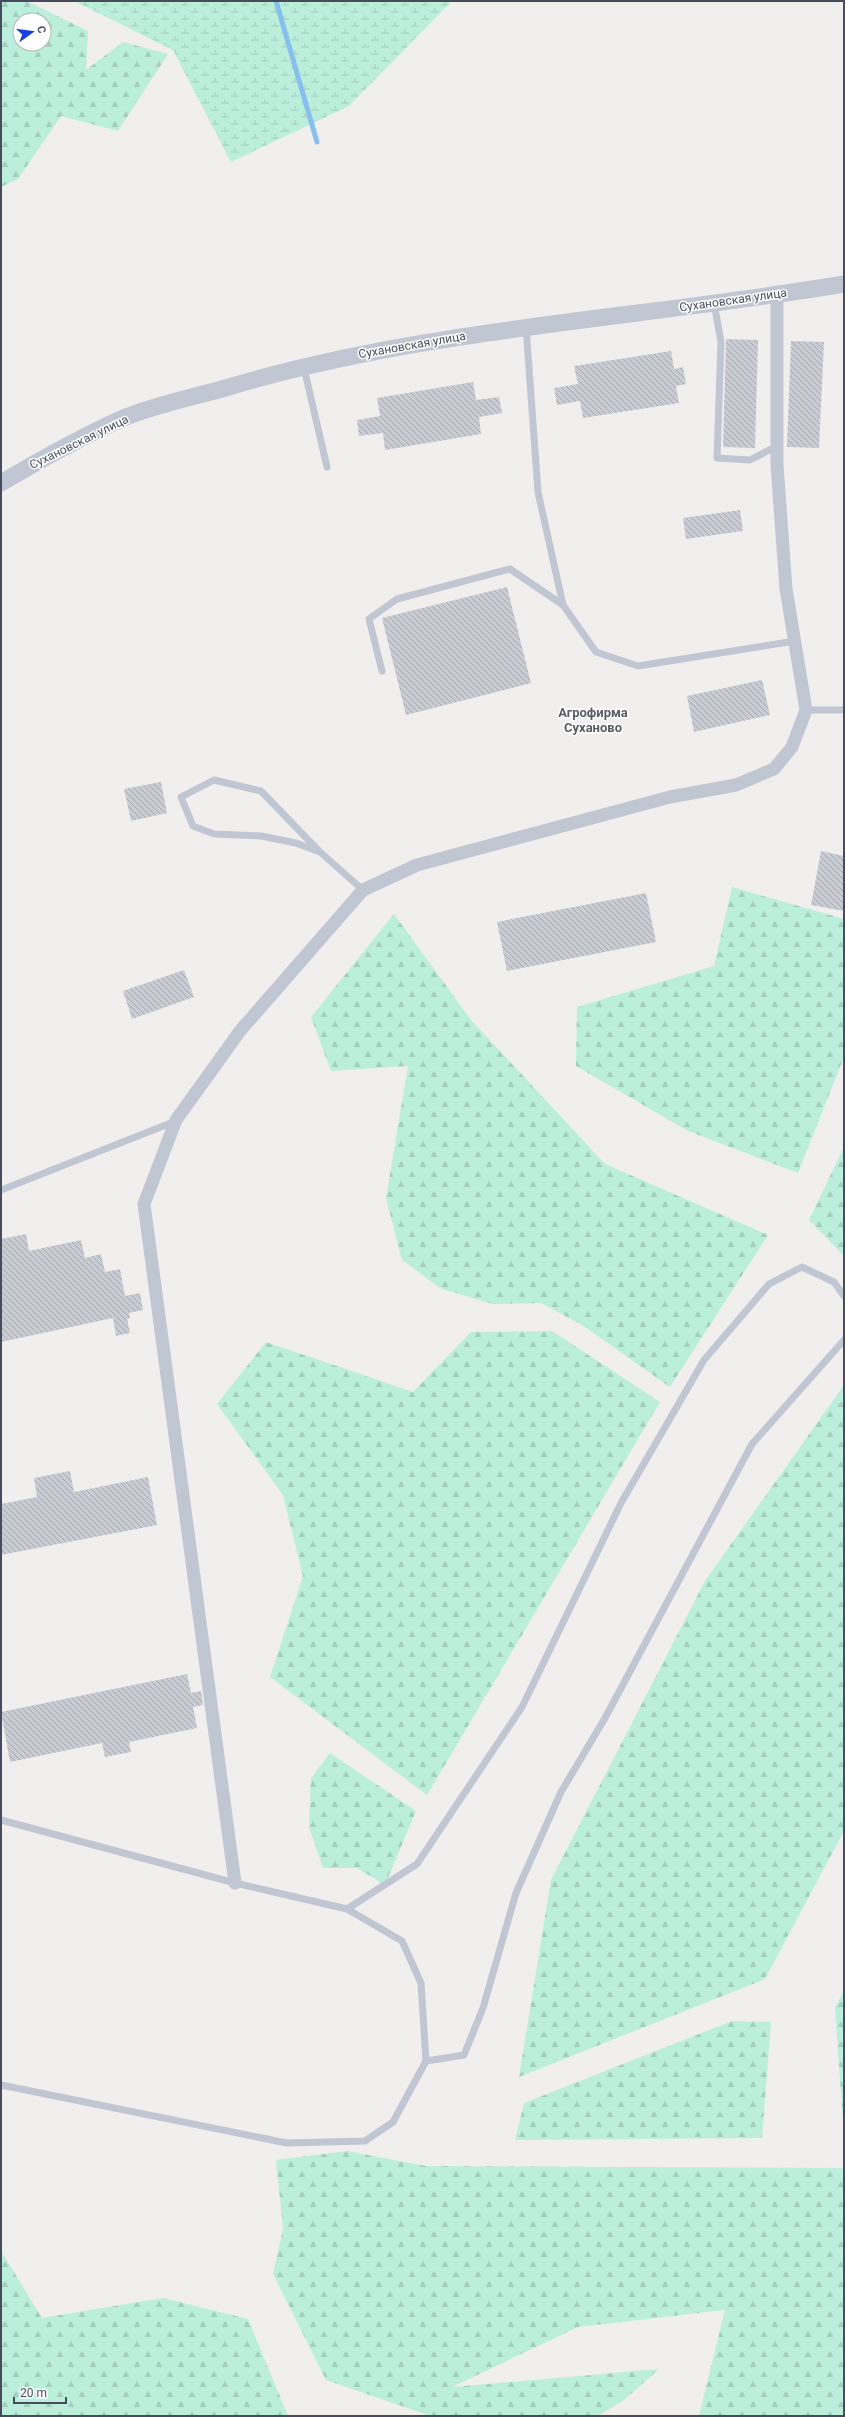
<svg xmlns="http://www.w3.org/2000/svg" width="845" height="2417" font-family="Roboto,sans-serif">
<style>
.forest{fill:url(#forest-firs);fill-rule:evenodd}
.wetland{fill:url(#wetland-marsh)}
.lines{fill:none;stroke-linecap:round;stroke-linejoin:round}
.stream{stroke:#87c0ed;stroke-width:5}
.building{fill:url(#building-back-hatch)}
.service{stroke:#c1c6d3;stroke-width:7}
.minor{stroke:#c1c6d3;stroke-width:13}
.tertiary{stroke:#c1c6d3;stroke-width:17}
.labels{text-anchor:middle;dominant-baseline:central;stroke-width:3;stroke-linejoin:round;paint-order:stroke}
.street-label{font-size:12px;fill:#464c5c;stroke:#fff}
.neighbourhood-label{font-size:13px;font-weight:bold;fill:#5a5c63;stroke:#fff}
</style>
<defs>
<pattern id="forest-firs" width="22" height="20" patternUnits="userSpaceOnUse"><rect width="22" height="20" fill="#bbefdb"/><path d="M5 1l3.5 6h-7zM16 11l3.5 6h-7z" fill="#a2cfbe"/></pattern>
<pattern id="wetland-marsh" width="20" height="14" patternUnits="userSpaceOnUse"><rect width="20" height="14" fill="#bbefdb"/><path d="M1 5h8M5 5V1M11 12h8M15 12V8" fill="none" stroke="#a2cfbe"/></pattern>
<pattern id="building-back-hatch" width="6" height="6" patternUnits="userSpaceOnUse"><rect width="6" height="6" fill="#caccd4"/><path d="M-1 5l2 2M0 0l6 6M5-1l2 2" fill="none" stroke="#a6a8af"/></pattern>
</defs>
<rect width="100%" height="100%" fill="#f1eeee"/>
<g class="forest">
<path d="M1,1H27L88,31L86,70L123,42L168,54L118,131L61,116L18,179L1,187ZM20,20H44V44H20Z"/>
<polygon points="732,887 844,919 844,1057 798,1173 688,1131 576,1066 577,1007 714,966"/>
<polygon points="394,914 471,1020 605,1164 768,1235 670,1387 582,1325 541,1303 492,1304 440,1288 402,1260 386,1198 408,1066 331,1071 311,1017"/>
<polygon points="844,1147 844,1256 809,1220"/>
<polygon points="552,1331 660,1402 427,1795 270,1677 303,1576 283,1495 217,1404 266,1342 413,1392 471,1332"/>
<polygon points="844,1385 844,1831 765,1979 519,2077 551,1880 705,1581"/>
<polygon points="330,1753 416,1811 385,1885 357,1868 323,1868 309,1827 311,1778"/>
<polygon points="844,1990 844,2135 835,2008"/>
<polygon points="732,2021 771,2022 762,2138 515,2140 524,2103"/>
<polygon points="347,2151 426,2166 844,2168 844,2416 699,2416 725,2310 578,2327 452,2387 659,2369 624,2400 598,2416 430,2416 326,2380 273,2274 283,2229 276,2160"/>
<polygon points="1,2251 42,2318 163,2298 248,2319 288,2416 1,2416"/>
</g>
<polygon class="wetland" points="74,1 452,1 349,106 231,162 173,50"/>
<g class="lines">
<polyline class="stream" points="276,1 317,142"/>
</g>
<g class="building">
<polygon points="726,339 758,340 755,448 723,447"/>
<polygon points="791,341 824,342 819,448 787,447"/>
<polygon points="671,351 674,369 683,367 686,384 676,386 679,403 583,418 580,401 557,405 554,388 578,384 574,366"/>
<polygon points="473,382 476,400 499,397 502,413 479,417 481,434 385,450 383,433 359,436 357,420 380,416 377,398"/>
<polygon points="740,510 743,531 686,539 683,518"/>
<polygon points="507,587 531,683 406,715 382,618"/>
<polygon points="762,680 770,715 694,732 687,696"/>
<polygon points="161,782 167,813 131,821 124,789"/>
<polygon points="821,851 844,856 844,911 811,905"/>
<polygon points="646,893 656,942 507,971 497,922"/>
<polygon points="184,970 194,997 132,1019 123,991"/>
<polygon points="26,1234 29,1251 81,1240 85,1258 101,1254 105,1272 120,1269 125,1296 140,1293 143,1310 129,1313 130,1318 127,1319 130,1333 116,1336 113,1318 1,1342 1,1239"/>
<polygon points="70,1471 74,1492 148,1477 157,1525 1,1555 1,1504 37,1497 34,1478"/>
<polygon points="187,1674 191,1693 201,1691 203,1705 193,1707 197,1728 129,1742 131,1752 105,1757 102,1743 10,1762 1,1712"/>
</g>
<g class="lines">
<g class="service">
<polyline points="714,303 721,342 717,458 750,460 777,446"/>
<polyline points="526,327 538,492 563,605 596,652 638,666 795,641"/>
<polyline points="304,368 327,467"/>
<polyline points="382,671 369,619 397,599 510,569 563,605"/>
<polyline points="806,710 844,710"/>
<polyline points="320,852 296,843 261,836 214,834 193,826 181,797 214,780 261,791 320,852 363,890"/>
<polyline points="1,1190 176,1121"/>
<polyline points="1,1820 235,1883 347,1909 402,1941 421,1983 426,2061 393,2122 365,2141 287,2143 1,2085"/>
<polyline points="347,1909 417,1864 522,1707 621,1503 704,1360 769,1284 802,1267 834,1282 844,1296"/>
<polyline points="426,2061 464,2055 483,2008 516,1893 561,1792 605,1718 752,1444 844,1340"/>
</g>
<polyline class="minor" points="235,1883 144,1204 176,1120 240,1031 363,890 417,865 670,797 736,785 774,769 792,747 806,710 786,589 777,465 777,295"/>
<path class="tertiary" d="M1,483C40,460 79,438 121,419C151,406 189,398 222,389C424,328 637,319 844,284"/>
</g>
<g class="labels">
<g class="street-label">
<text transform="translate(733 300) rotate(-8)">Сухановская улица</text>
<text transform="translate(412 345) rotate(-10)">Сухановская улица</text>
<text transform="translate(79 442) rotate(-26)">Сухановская улица</text>
</g>
<g class="neighbourhood-label">
<text x="593" y="712">Агрофирма<tspan x="593" dy="15">Суханово</tspan></text>
</g>
</g>
<rect width="845" height="2417" fill="none" stroke="#464c5c" stroke-width="4"/>
<g transform="translate(32 32) rotate(76)"><circle r="19" fill="#ffffff" stroke="#b5b7be"/>
<path d="M0-3L7 15L0 10L-7 15Z" fill="#1640e2"/>
<text y="-6" font-size="11" font-weight="bold" text-anchor="middle" fill="#464c5c">С</text>
</g>
<path d="M14 2397v6h52v-6" fill="none" stroke="#464c5c" stroke-width="2"/>
<text x="20" y="2397" font-size="12" fill="#464c5c" stroke="#ffffff" stroke-width="3" paint-order="stroke">20 m</text>
</svg>
